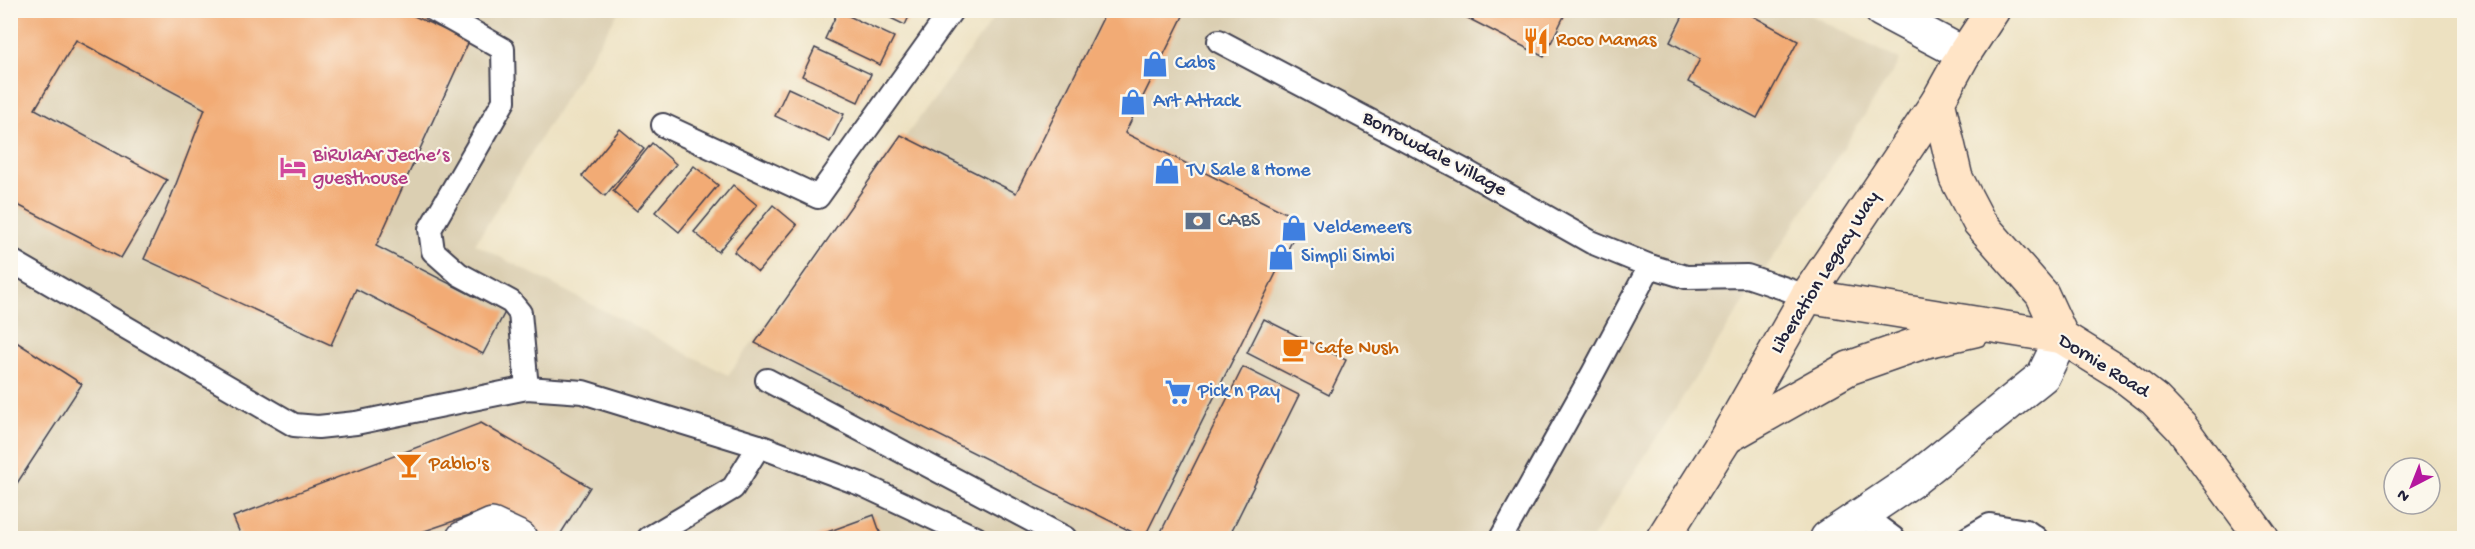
<svg xmlns="http://www.w3.org/2000/svg" width="2475" height="549" font-family="'Gochi Hand',sans-serif">
<style>
.built{fill:#dbcfb2}
.building{fill:#f2ab75}
.lines{fill:none;stroke-linecap:round;stroke-linejoin:round}
.lane-casing{stroke:#403f4f;stroke-width:26}
.street-casing{stroke:#403f4f;stroke-width:36}
.secondary-casing{stroke:#403f4f;stroke-width:36}
.lane{stroke:#fff;stroke-width:22}
.street{stroke:#fff;stroke-width:33}
.secondary{stroke:#ffe4c6;stroke-width:33}
.labels{text-anchor:middle;dominant-baseline:central;stroke-width:4.5;stroke-linejoin:round;paint-order:stroke}
.food-label{font-size:20px;fill:#c56008;stroke:#fbf7ec;text-anchor:start}
.shop-label{font-size:20px;fill:#366cbe;stroke:#fbf7ec;text-anchor:start}
.street-label{font-size:20px;fill:#22223b;stroke:#fbf7ec}
.hotel-label{font-size:20px;fill:#b23c85;stroke:#fbf7ec;text-anchor:start}
.service-label{font-size:20px;fill:#4e5e75;stroke:#fbf7ec;text-anchor:start}
</style>
<rect width="100%" height="100%" fill="#fbf7ec"/>
<filter id="ink" filterUnits="userSpaceOnUse"><feTurbulence type="fractalNoise" baseFrequency=".0167" numOctaves="2"/><feDisplacementMap in="SourceGraphic" scale="12" xChannelSelector="R" yChannelSelector="G"/><feConvolveMatrix kernelMatrix="1 2 1 2 8 2 1 2 1" color-interpolation-filters="sRGB"/></filter>
<filter id="wash" filterUnits="userSpaceOnUse"><feTurbulence type="fractalNoise" baseFrequency=".008" numOctaves="4" result="noise"/><feDisplacementMap in="SourceGraphic" scale="24" xChannelSelector="R" yChannelSelector="G"/><feGaussianBlur stdDeviation="1.35" result="paint"/><feColorMatrix in="noise" values="0 0 0 0 0 0 0 0 0 0 0 0 0 0 0 0 0 1.4 0 .05"/><feComposite in="paint" operator="in"/></filter>
<g filter="url(#wash)">
<rect width="100%" height="100%" fill="#ede1c1"/>
<polygon class="built" points="10,11 619,11 475,244 728,375 999,11 1802,11 1900,60 1592,538 11,538"/>
<g id="blocks">
<g class="building">
<polygon points="10,10 401,10 469,41 376,246 505,312 483,354 356,289 331,345 144,259 164,215 205,109 76,40 35,109 167,180 121,258 10,201"/>
<polygon points="874,10 912,10 905,25"/>
<polygon points="1107,10 1186,10 1125,133 1302,221 1144,538 755,343 901,135 1016,193"/>
<polygon points="1452,10 1567,10 1544,57"/>
<polygon points="1686,10 1742,10 1798,41 1757,118 1688,82 1700,59 1670,42"/>
<polygon points="838,11 894,37 880,65 825,39"/>
<polygon points="815,48 871,74 858,102 802,76"/>
<polygon points="788,88 844,114 830,142 775,116"/>
<polygon points="620,129 644,149 605,196 582,176"/>
<polygon points="652,143 676,164 637,211 613,191"/>
<polygon points="694,166 718,185 679,232 655,212"/>
<polygon points="733,185 757,205 718,252 694,232"/>
<polygon points="773,205 797,225 758,272 734,252"/>
<polygon points="1264,319 1346,360 1329,395 1247,353"/>
<polygon points="10,338 82,384 10,494"/>
<polygon points="1243,367 1299,395 1230,534 1240,538 1158,538"/>
<polygon points="481,423 590,487 558,538 543,538 492,508 404,538 242,538 233,517"/>
<polygon points="874,515 882,538 811,538"/>
</g>
</g>
</g>
<g filter="url(#ink)">
<use href="#blocks" fill-opacity="0" stroke="#403f4f" stroke-width="1.5"/>
<g class="lines">
<g class="lane-casing">
<g id="lane">
<polyline points="434,10 503,49 504,101 430,229 433,251 459,274 511,302 520,313 527,388"/>
<polyline points="1219,41 1467,172 1591,242 1650,266 1686,277 1747,276 1807,296"/>
<polyline points="663,125 818,197 952,10"/>
<polyline points="10,260 294,425 318,427 356,423 527,388 583,392 759,446 863,485 976,538"/>
<polyline points="767,380 1065,538"/>
<polyline points="1861,514 1893,538"/>
<polyline points="649,538 733,488 759,446"/>
<polyline points="1501,538 1593,373 1650,266"/>
<polyline points="1968,538 1990,525 2026,531 2036,538"/>
</g>
</g>
<g class="street-casing">
<g id="street">
<polyline points="1881,10 1964,54"/>
<polyline points="463,538 492,525 520,538"/>
<polyline points="1827,538 1916,478 2043,376 2062,337"/>
</g>
</g>
<g class="secondary-casing">
<g id="secondary">
<polyline points="1938,101 1956,178 1979,222 2042,294 2062,337"/>
<polyline points="1807,296 2062,337 2120,373 2155,400 2181,427 2262,538"/>
<polyline points="1727,437 1849,368 1923,342 1975,330"/>
<polyline points="1663,538 1726,438 1807,296 1938,101 1964,54 1993,10"/>
</g>
</g>
<use href="#lane" class="lane"/>
<use href="#street" class="street"/>
<use href="#secondary" class="secondary"/>
</g>
</g>
<defs>
<g id="restaurant-bare" transform="scale(2.07)"><path d="M-5-6h1v4h1v-4h1v4h1v-4h1v5L-1.5 .5V6h-2V.5L-5-1ZM5-6V6H3V1.5H1.5Q1.5-4 5-6Z" fill="#e8710a" stroke="#fbf7ec" stroke-width="2.5" paint-order="stroke"/></g>
<g id="shop-bare" transform="scale(2.07)"><path d="M-5-2.5h2.3a2.7 3.5 0 0 1 5.4 0H5L5.5 6h-11ZM-1.5-2.5h3a1.5 2.3 0 0 0-3 0Z" fill="#3f7fe0" stroke="#fbf7ec" stroke-width="2.5" paint-order="stroke"/></g>
<g id="hotel-bare" transform="scale(2.07)"><path d="M-6-4.5h1.5V1H6V5H4.5V3h-9V5H-6ZM-4 0a1.8 1.8 0 1 1 3.6 0ZM.5 0V-2.5h3Q6-2.5 6 0Z" fill="#d1479c" stroke="#fbf7ec" stroke-width="2.5" paint-order="stroke"/></g>
<g id="bank-bare" transform="scale(2.07)"><path d="M-6-4H6V4H-6ZM0-2.3a2.3 2.3 0 1 0 0 4.6a2.3 2.3 0 1 0 0-4.6Z" fill="#5c6f8a" stroke="#fbf7ec" stroke-width="2.5" paint-order="stroke"/></g>
<g id="cafe-bare" transform="scale(2.07)"><path d="M-5.5-4.5H6V0H3Q3 3.5 0 3.5H-2.5Q-5.5 3.5-5.5 0ZM3-3.2v2h1.7v-2ZM-6 4.5H4V6H-6Z" fill="#e8710a" stroke="#fbf7ec" stroke-width="2.5" paint-order="stroke"/></g>
<g id="supermarket-bare" transform="scale(2.07)"><path d="M-6-5.5h2.5l.6 2H6L4.5 2H-2.5L-4.4-4H-6ZM-1.5 3.2a1.3 1.3 0 1 0 .1 0ZM3 3.2a1.3 1.3 0 1 0 .1 0Z" fill="#3f7fe0" stroke="#fbf7ec" stroke-width="2.5" paint-order="stroke"/></g>
<g id="bar-bare" transform="scale(2.07)"><path d="M-6-5H6L.8 .8V4.5H3.5V6h-7V4.5H-.8V.8Z" fill="#e8710a" stroke="#fbf7ec" stroke-width="2.5" paint-order="stroke"/></g>
</defs>
<g fill-rule="evenodd">
<use href="#restaurant-bare" x="1536" y="41"/>
<use href="#shop-bare" x="1155" y="64"/>
<use href="#shop-bare" x="1133" y="102"/>
<use href="#hotel-bare" x="293" y="167"/>
<use href="#shop-bare" x="1167" y="171"/>
<use href="#bank-bare" x="1198" y="221"/>
<use href="#shop-bare" x="1294" y="228"/>
<use href="#shop-bare" x="1281" y="257"/>
<use href="#cafe-bare" x="1295" y="349"/>
<use href="#supermarket-bare" x="1178" y="392"/>
<use href="#bar-bare" x="409" y="465"/>
</g>
<g class="labels">
<g class="food-label">
<text x="1556" y="41">Roco Mamas</text>
<text x="1315" y="349">Cafe Nush</text>
<text x="429" y="465">Pablo's</text>
</g>
<g class="shop-label">
<text x="1175" y="64">Cabs</text>
<text x="1153" y="102">Art Attack</text>
<text x="1187" y="171">TV Sale &amp; Home</text>
<text x="1314" y="228">Veldemeers</text>
<text x="1301" y="257">Simpli Simbi</text>
<text x="1198" y="392">Pick n Pay</text>
</g>
<g class="street-label">
<text transform="translate(1434 155) rotate(28)">Borrowdale Village</text>
<text transform="translate(1826 273) rotate(-58)">Liberation Legacy Way</text>
<text transform="translate(2103 367) rotate(32)">Dornie Road</text>
</g>
<g class="hotel-label">
<text x="313" y="156">BiRuIaAr Jeche’s<tspan x="313" dy="23">guesthouse</tspan></text>
</g>
<g class="service-label">
<text x="1218" y="221">CABS</text>
</g>
</g>
<rect width="2475" height="549" fill="none" stroke="#fbf7ec" stroke-width="36"/>
<g transform="translate(2412 486) rotate(222)"><circle r="28" fill="#fbf7ec" stroke="#a4a2a5" stroke-width="1.5"/>
<path d="M0-4.5L10 22L0 15L-10 22Z" fill="#b5179e"/>
<text y="-9" font-size="16" font-weight="bold" text-anchor="middle" fill="#22223b">N</text>
</g>
</svg>
